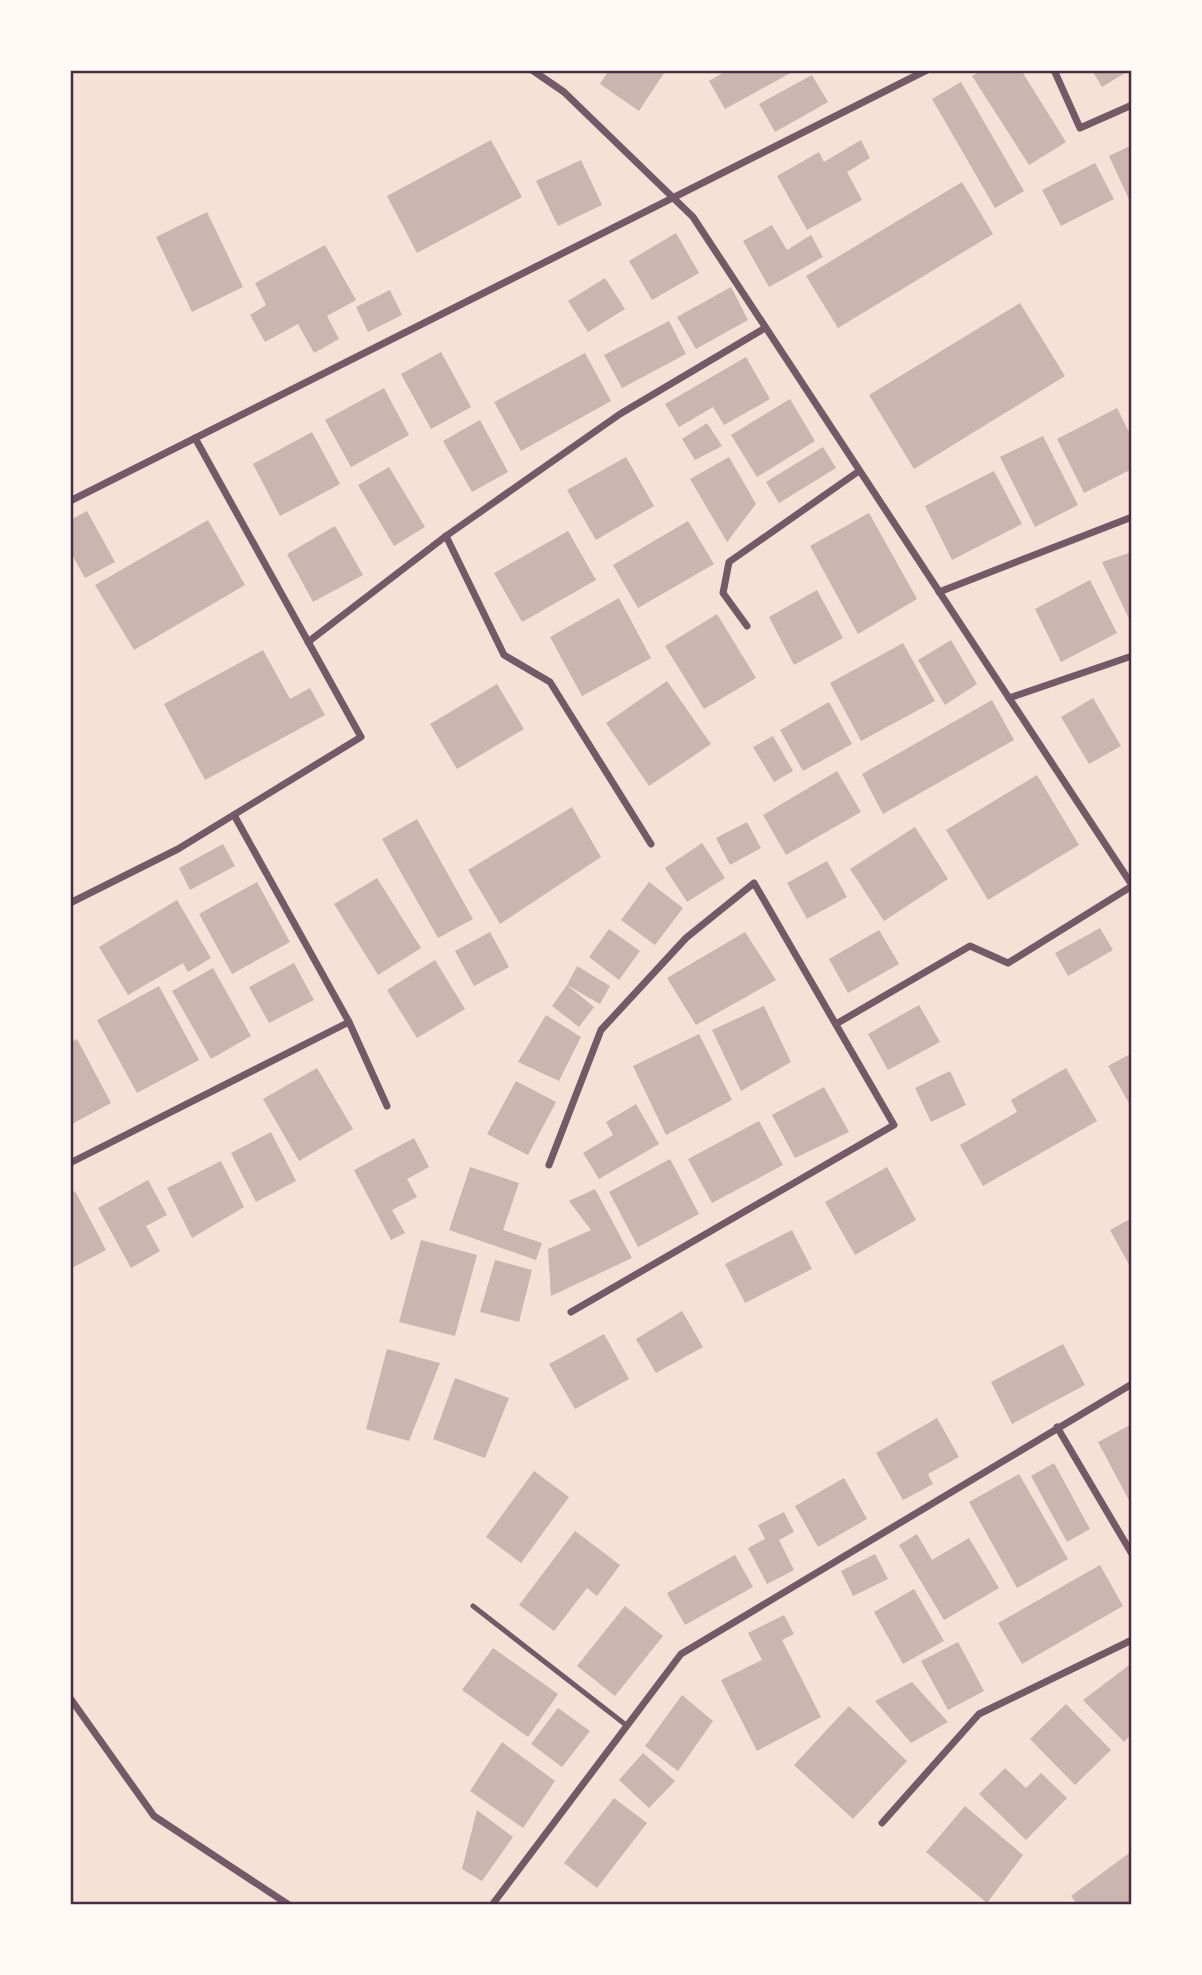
<svg xmlns="http://www.w3.org/2000/svg" width="1202" height="1975" font-family="Barlow,sans-serif">
<style>
.building{fill:#ccb4b1}
.lines{fill:none;stroke-linecap:round;stroke-linejoin:round}
.service{stroke:#755966;stroke-width:5}
.minor{stroke:#755966;stroke-width:7}
.neatline{fill:none;stroke:#4a2c40;stroke-width:2.5}
</style>
<rect width="100%" height="100%" fill="#f7e1d7"/>
<g class="building">
<polygon points="609,70 666,70 639,111 600,84"/>
<polygon points="728,70 796,70 725,109 709,81"/>
<polygon points="982,70 1021,70 1066,142 1029,165 972,76"/>
<polygon points="1092,70 1130,70 1102,87"/>
<polygon points="812,75 828,102 775,132 759,104"/>
<polygon points="961,82 1024,191 995,208 932,99"/>
<polygon points="491,140 522,197 417,253 387,196"/>
<polygon points="861,140 870,158 847,172 862,200 807,230 777,176 819,152 824,162"/>
<polygon points="1132,145 1132,206 1109,156"/>
<polygon points="581,160 602,205 558,226 536,181"/>
<polygon points="1095,163 1114,199 1061,226 1042,190"/>
<polygon points="962,182 993,234 838,328 806,276"/>
<polygon points="207,212 243,287 192,312 156,237"/>
<polygon points="772,225 787,250 811,235 823,257 769,287 743,241"/>
<polygon points="676,233 699,273 652,300 629,261"/>
<polygon points="325,245 356,300 327,316 339,339 314,353 298,324 265,342 250,315 266,305 255,283"/>
<polygon points="605,278 625,309 588,332 568,301"/>
<polygon points="731,287 748,320 696,349 677,317"/>
<polygon points="390,290 402,315 368,332 356,307"/>
<polygon points="1020,303 1065,376 914,469 869,395"/>
<polygon points="669,321 686,354 622,388 604,355"/>
<polygon points="441,352 471,407 431,429 401,374"/>
<polygon points="585,353 611,401 521,451 494,402"/>
<polygon points="746,357 770,399 724,425 713,407 679,427 665,404"/>
<polygon points="384,388 409,435 351,467 325,420"/>
<polygon points="790,399 815,441 757,477 731,435"/>
<polygon points="1117,408 1132,438 1132,469 1084,493 1057,439"/>
<polygon points="480,420 508,472 472,492 443,441"/>
<polygon points="707,423 722,446 695,460 682,439"/>
<polygon points="312,432 340,484 280,516 253,464"/>
<polygon points="1043,436 1078,505 1035,527 1000,457"/>
<polygon points="823,447 836,468 779,503 766,482"/>
<polygon points="626,457 654,506 596,540 567,490"/>
<polygon points="729,457 756,504 727,542 690,479"/>
<polygon points="389,467 425,527 394,546 358,485"/>
<polygon points="994,471 1022,524 952,560 925,506"/>
<polygon points="87,511 115,562 85,578 70,551 70,520"/>
<polygon points="869,513 917,599 858,634 810,546"/>
<polygon points="208,520 245,585 134,650 95,585"/>
<polygon points="688,521 714,564 638,608 613,565"/>
<polygon points="335,526 363,575 313,602 287,554"/>
<polygon points="568,531 596,580 522,622 494,573"/>
<polygon points="1132,552 1132,625 1102,562"/>
<polygon points="1090,580 1117,633 1061,662 1035,609"/>
<polygon points="817,590 843,638 794,665 769,617"/>
<polygon points="619,598 651,658 582,696 550,637"/>
<polygon points="717,614 756,678 704,709 665,646"/>
<polygon points="951,640 977,684 945,705 918,660"/>
<polygon points="903,643 935,701 861,741 830,683"/>
<polygon points="263,650 290,699 310,688 325,715 205,780 164,704"/>
<polygon points="667,681 711,744 649,786 606,723"/>
<polygon points="497,684 524,729 457,769 430,724"/>
<polygon points="1093,698 1121,746 1089,764 1061,717"/>
<polygon points="992,700 1014,740 883,814 862,774"/>
<polygon points="829,702 852,744 803,771 780,730"/>
<polygon points="773,736 793,771 774,782 753,747"/>
<polygon points="837,771 861,812 786,855 763,815"/>
<polygon points="1037,775 1079,845 988,900 946,830"/>
<polygon points="572,807 601,857 500,924 468,870"/>
<polygon points="417,819 473,919 438,938 382,839"/>
<polygon points="747,822 761,848 730,865 716,838"/>
<polygon points="915,827 948,879 884,921 850,869"/>
<polygon points="702,843 725,878 687,902 665,868"/>
<polygon points="223,844 235,866 190,890 179,868"/>
<polygon points="827,861 847,897 807,919 787,883"/>
<polygon points="377,878 421,948 378,975 334,904"/>
<polygon points="257,882 290,942 232,974 199,914"/>
<polygon points="649,882 683,908 655,945 621,920"/>
<polygon points="177,900 211,958 188,972 183,963 128,995 99,947"/>
<polygon points="1100,928 1113,950 1068,976 1055,953"/>
<polygon points="609,929 640,951 619,980 589,957"/>
<polygon points="879,930 899,964 848,993 829,959"/>
<polygon points="490,932 509,967 474,986 455,951"/>
<polygon points="745,932 776,980 696,1025 667,978"/>
<polygon points="435,960 465,1009 417,1038 387,990"/>
<polygon points="294,963 314,1000 269,1023 249,987"/>
<polygon points="577,966 610,986 600,1004 567,985"/>
<polygon points="213,968 251,1036 211,1059 172,991"/>
<polygon points="567,985 594,1007 579,1027 552,1006"/>
<polygon points="159,986 199,1060 137,1093 97,1020"/>
<polygon points="919,1005 940,1042 888,1070 868,1034"/>
<polygon points="764,1006 791,1062 741,1091 712,1030"/>
<polygon points="546,1015 581,1037 559,1081 518,1062"/>
<polygon points="699,1034 732,1100 666,1135 633,1066"/>
<polygon points="77,1039 111,1103 70,1125 70,1043"/>
<polygon points="1132,1053 1132,1104 1130,1105 1108,1066"/>
<polygon points="317,1068 353,1129 299,1161 263,1099"/>
<polygon points="1066,1068 1097,1121 983,1186 960,1145 1017,1112 1011,1100"/>
<polygon points="950,1071 966,1105 931,1122 915,1088"/>
<polygon points="516,1081 556,1102 528,1155 487,1134"/>
<polygon points="824,1087 849,1132 795,1158 772,1115"/>
<polygon points="636,1104 659,1144 599,1179 583,1153 613,1135 606,1122"/>
<polygon points="759,1121 783,1165 712,1203 688,1159"/>
<polygon points="271,1132 296,1181 256,1202 231,1153"/>
<polygon points="414,1138 429,1167 407,1179 417,1197 392,1210 405,1233 391,1240 354,1170"/>
<polygon points="670,1159 699,1214 638,1247 609,1192"/>
<polygon points="221,1161 244,1207 192,1238 167,1188"/>
<polygon points="470,1167 519,1183 503,1230 542,1243 536,1260 449,1230"/>
<polygon points="887,1167 916,1220 855,1255 825,1202"/>
<polygon points="148,1180 167,1215 146,1226 160,1251 131,1268 98,1208"/>
<polygon points="595,1189 632,1258 551,1296 548,1249 591,1230 569,1201"/>
<polygon points="75,1191 106,1250 70,1269 70,1194"/>
<polygon points="1132,1218 1132,1270 1110,1230"/>
<polygon points="792,1230 812,1269 745,1303 725,1264"/>
<polygon points="421,1240 477,1255 455,1336 399,1322"/>
<polygon points="495,1260 532,1270 519,1322 480,1312"/>
<polygon points="682,1311 703,1347 656,1373 636,1339"/>
<polygon points="604,1334 629,1379 575,1409 549,1364"/>
<polygon points="1063,1344 1085,1385 1012,1424 991,1382"/>
<polygon points="387,1349 440,1363 409,1441 366,1429"/>
<polygon points="455,1378 509,1398 485,1458 433,1439"/>
<polygon points="937,1418 959,1457 928,1474 933,1484 903,1500 876,1453"/>
<polygon points="1132,1424 1132,1506 1098,1442"/>
<polygon points="1054,1463 1090,1529 1067,1542 1031,1476"/>
<polygon points="534,1471 569,1497 521,1563 486,1537"/>
<polygon points="1019,1474 1068,1559 1017,1588 969,1502"/>
<polygon points="844,1478 867,1519 818,1547 795,1506"/>
<polygon points="784,1512 794,1532 779,1540 794,1570 767,1584 748,1548 765,1539 758,1525"/>
<polygon points="575,1531 620,1565 597,1596 587,1588 554,1631 519,1605"/>
<polygon points="917,1534 932,1560 969,1538 999,1588 944,1620 899,1545"/>
<polygon points="875,1554 888,1579 853,1596 841,1571"/>
<polygon points="735,1555 753,1587 685,1625 667,1593"/>
<polygon points="1100,1565 1123,1606 1022,1664 998,1623"/>
<polygon points="914,1589 944,1641 903,1664 874,1612"/>
<polygon points="625,1606 663,1636 615,1696 577,1666"/>
<polygon points="784,1615 794,1634 782,1640 821,1717 757,1751 721,1680 762,1660 748,1633"/>
<polygon points="958,1642 984,1691 948,1710 921,1661"/>
<polygon points="493,1648 558,1694 528,1737 462,1690"/>
<polygon points="1132,1663 1132,1733 1124,1742 1083,1700"/>
<polygon points="912,1682 948,1722 911,1743 875,1701"/>
<polygon points="682,1695 713,1721 678,1771 645,1746"/>
<polygon points="1066,1704 1111,1750 1075,1785 1030,1739"/>
<polygon points="849,1706 907,1761 853,1819 794,1765"/>
<polygon points="558,1708 590,1731 562,1767 531,1744"/>
<polygon points="502,1742 555,1781 523,1828 470,1791"/>
<polygon points="643,1753 675,1781 649,1808 619,1780"/>
<polygon points="1005,1768 1026,1788 1041,1773 1067,1798 1026,1840 979,1794"/>
<polygon points="614,1798 647,1823 597,1888 564,1863"/>
<polygon points="965,1806 1023,1855 987,1903 926,1852"/>
<polygon points="477,1810 513,1837 482,1881 462,1869"/>
<polygon points="1132,1851 1132,1905 1078,1905 1071,1896"/>
</g>
<g class="lines">
<polyline class="service" points="473,1606 626,1725"/>
<g class="minor">
<polyline points="532,70 564,92 693,217 1132,885"/>
<polyline points="1054,70 1080,128 1132,105"/>
<polyline points="70,501 927,70"/>
<polyline points="446,536 504,655 550,682 651,844"/>
<polyline points="939,592 1132,517"/>
<polyline points="747,626 723,593 729,562 859,471"/>
<polyline points="308,642 446,536 620,414 765,328"/>
<polyline points="1009,698 1132,656"/>
<polyline points="70,903 178,849 361,737 195,438"/>
<polyline points="349,1022 387,1106"/>
<polyline points="836,1024 970,946 1008,963 1132,886"/>
<polyline points="70,1163 349,1022 234,815"/>
<polyline points="549,1165 601,1030 686,938 754,883 894,1125 571,1312"/>
<polyline points="1057,1427 1132,1554"/>
<polyline points="70,1698 154,1816 289,1905"/>
<polyline points="882,1823 979,1714 1132,1640"/>
<polyline points="492,1905 681,1654 1132,1384"/>
</g>
</g>
<rect width="1202" height="1975" fill="none" stroke="#fffaf5" stroke-width="144"/>
<rect x="72" y="72" width="1058" height="1831" class="neatline"/>
</svg>
